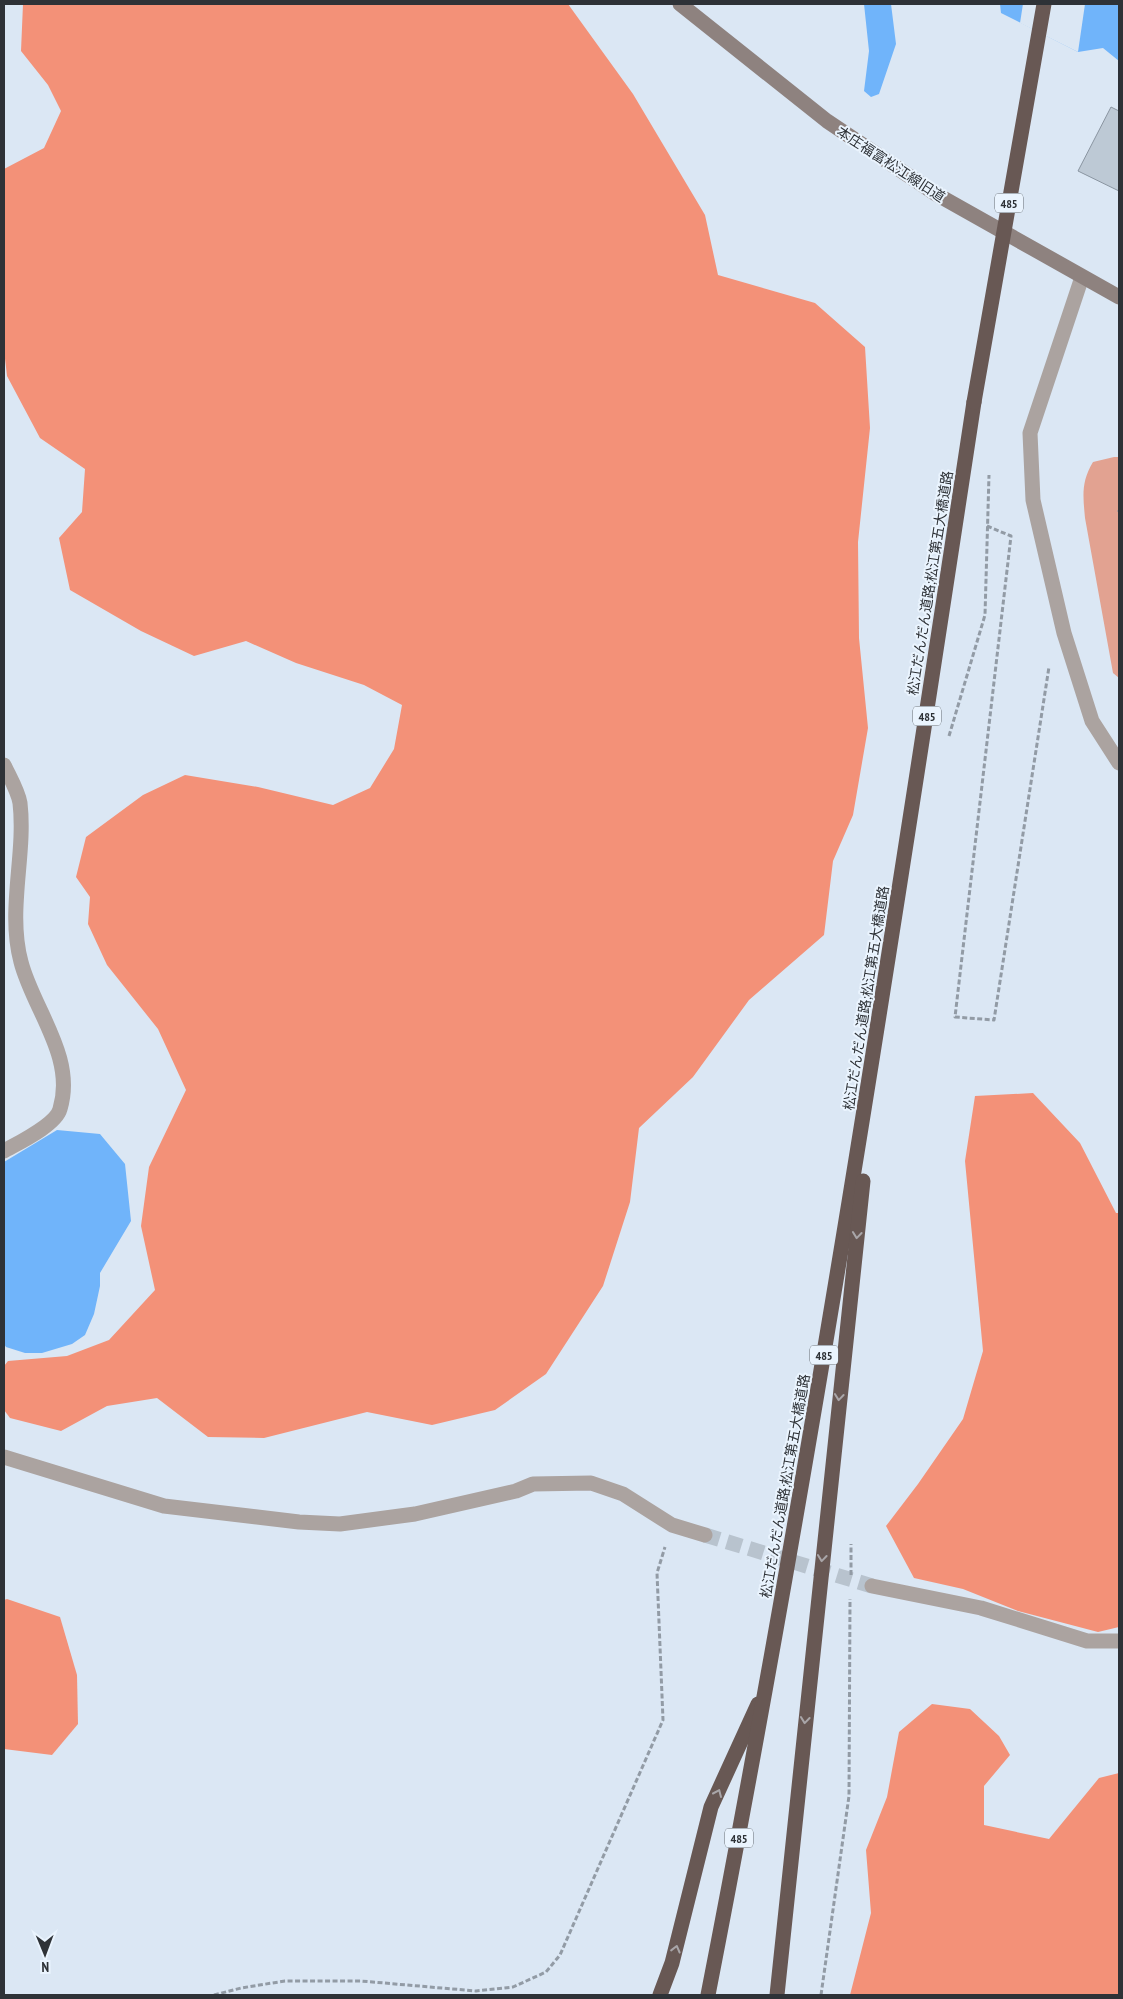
<svg xmlns="http://www.w3.org/2000/svg" width="1123" height="1999" font-family="'PT Sans Narrow','Noto Sans JP',sans-serif">
<style>
.green{fill:#e2a291}
.forest{fill:#f39178}
.water{fill:#70b4fa}
.pier{fill:#dbe7f4}
.building{fill:#bdc9d5;stroke:#8a95a1}
.lines{fill:none;stroke-linecap:round;stroke-linejoin:round}
.street-tunnel{stroke:#b8c3ce;stroke-width:15;stroke-dasharray:15 8;stroke-linecap:butt}
.path{stroke:#929ba5;stroke-width:3;stroke-dasharray:5 2.5;stroke-linecap:butt}
.street{stroke:#aba3a0;stroke-width:15}
.secondary{stroke:#8e827f;stroke-width:15}
.highway{stroke:#685854;stroke-width:15}
.highway-bridge{stroke:#685854;stroke-width:15}
.oneway{stroke:#a9a6a9}
.labels{text-anchor:middle;dominant-baseline:central;stroke-width:4;stroke-linejoin:round;paint-order:stroke}
.shield{fill:#eaf4fe;stroke:#666c73;stroke-width:1}
.shield-label{font-size:12px;font-weight:bold;fill:#2e3237}
.street-label{font-size:14px;fill:#2e3237;stroke:#eaf4fe}
</style>
<rect width="100%" height="100%" fill="#dbe7f4"/>
<path class="green" d="M1114,457H1119V678L1113,673L1085,518C1083,496 1081,482 1093,462Z"/>
<g class="forest">
<polygon points="23,4 568,4 633,94 705,215 718,275 815,303 865,347 870,428 858,542 859,638 868,728 853,815 833,861 824,935 749,1000 693,1077 639,1128 630,1202 603,1286 546,1374 495,1410 432,1425 367,1412 264,1438 208,1437 157,1398 107,1406 61,1431 10,1418 4,1410 4,1366 8,1361 67,1356 109,1340 155,1290 141,1226 149,1167 186,1090 158,1029 107,965 88,924 90,897 76,877 86,837 143,795 185,775 258,787 333,805 370,788 394,749 402,705 364,685 296,663 246,641 194,656 141,631 70,590 59,538 82,512 85,469 40,438 7,376 4,350 4,169 44,148 61,111 48,85 21,51"/>
<polygon points="1033,1093 1080,1143 1116,1213 1119,1213 1119,1627 1098,1632 1018,1611 963,1589 914,1578 886,1526 918,1484 963,1419 983,1351 965,1161 975,1096"/>
<polygon points="7,1599 60,1617 77,1675 78,1724 52,1755 4,1749 4,1600"/>
<polygon points="932,1704 970,1709 999,1736 1010,1755 984,1786 984,1825 1049,1839 1099,1778 1119,1773 1119,1995 850,1995 871,1913 866,1850 887,1797 899,1732"/>
</g>
<g class="water">
<polygon points="864,4 891,4 896,44 879,94 871,97 864,91 869,51"/>
<polygon points="1000,4 1119,4 1119,61 1103,48 1078,52 1001,13"/>
<polygon points="57,1130 100,1134 125,1164 131,1221 100,1273 100,1286 94,1314 85,1335 72,1344 42,1353 25,1353 6,1347 4,1344 4,1162"/>
</g>
<polygon class="pier" points="1023,4 1085,4 1078,52 1020,23"/>
<polygon class="building" points="1111,107 1119,111 1119,191 1078,171"/>
<g class="lines">
<polyline class="street-tunnel" points="705,1535 872,1586"/>
<g class="path">
<polyline points="1118,510 1119,511"/>
<polyline points="987,526 1011,536 955,1017 994,1020 1049,667"/>
<polyline points="949,736 985,615 989,475"/>
<polyline points="851,1575 851,1544"/>
<polyline points="214,1995 241,1988 285,1981 361,1981 476,1991 513,1987 546,1972 560,1955 663,1720 657,1573 665,1547"/>
<polyline points="821,1995 849,1796 850,1599"/>
</g>
<g class="street">
<polyline points="1082,277 1030,433 1033,500 1064,633 1092,721 1119,763"/>
<path d="M4,765C9,776 18,791 20,803C26,855 7,910 21,962C33,1009 76,1057 60,1109C56,1125 18,1143 4,1151"/>
<polyline points="4,1457 164,1506 299,1522 340,1524 415,1514 516,1491 533,1484 591,1483 623,1494 672,1525 705,1535"/>
<polyline points="872,1586 981,1608 1087,1641 1119,1641"/>
</g>
<polyline class="secondary" points="680,4 827,121 936,194 1119,297"/>
<g class="highway">
<polyline points="660,1995 672,1963 711,1807 758,1704"/>
<path d="M708,1995C811,1467 893,935 974,402"/>
<polyline points="777,1995 863,1181"/>
</g>
<polyline class="highway-bridge" points="974,402 1044,4"/>
</g>
<defs><path id="oneway-chevron" d="M-2-3.5L2.5 0L-2 3.5" fill="none" stroke-width="1.6" stroke-linecap="round" stroke-linejoin="round" transform="scale(1.25)"/></defs>
<g class="oneway">
<use href="#oneway-chevron" transform="translate(857 1235) rotate(96)"/>
<use href="#oneway-chevron" transform="translate(839 1397) rotate(96)"/>
<use href="#oneway-chevron" transform="translate(822 1558) rotate(96)"/>
<use href="#oneway-chevron" transform="translate(805 1720) rotate(96)"/>
<use href="#oneway-chevron" transform="translate(718 1793) rotate(-66)"/>
<use href="#oneway-chevron" transform="translate(676 1949) rotate(-76)"/>
</g>
<g class="labels">
<g class="shield">
<rect x="995" y="193.5" width="28" height="19" rx="4"/>
<rect x="913" y="706.5" width="28" height="19" rx="4"/>
<rect x="810" y="1345.5" width="28" height="19" rx="4"/>
<rect x="725" y="1828.5" width="28" height="19" rx="4"/>
</g>
<g class="shield-label">
<text x="1009" y="203">485</text>
<text x="927" y="716">485</text>
<text x="824" y="1355">485</text>
<text x="739" y="1838">485</text>
</g>
<g class="street-label">
<text transform="translate(891 164) rotate(33)">本庄福富松江線旧道</text>
<text transform="translate(930 583) rotate(-81)">松江だんだん道路;松江第五大橋道路</text>
<text transform="translate(866 998) rotate(-81)">松江だんだん道路;松江第五大橋道路</text>
<text transform="translate(785 1486) rotate(-80)">松江だんだん道路;松江第五大橋道路</text>
</g>
</g>
<rect width="1123" height="1999" fill="none" stroke="#2e3237" stroke-width="10"/>
<g transform="translate(45 1954) rotate(179)" stroke="#eaf4fe" stroke-width="4" paint-order="stroke">
<path d="M0-4L9 19L0 12L-9 19Z" fill="#2e3237"/>
<text y="-8" font-size="14" font-weight="bold" text-anchor="middle" fill="#2e3237">N</text>
</g>
</svg>
